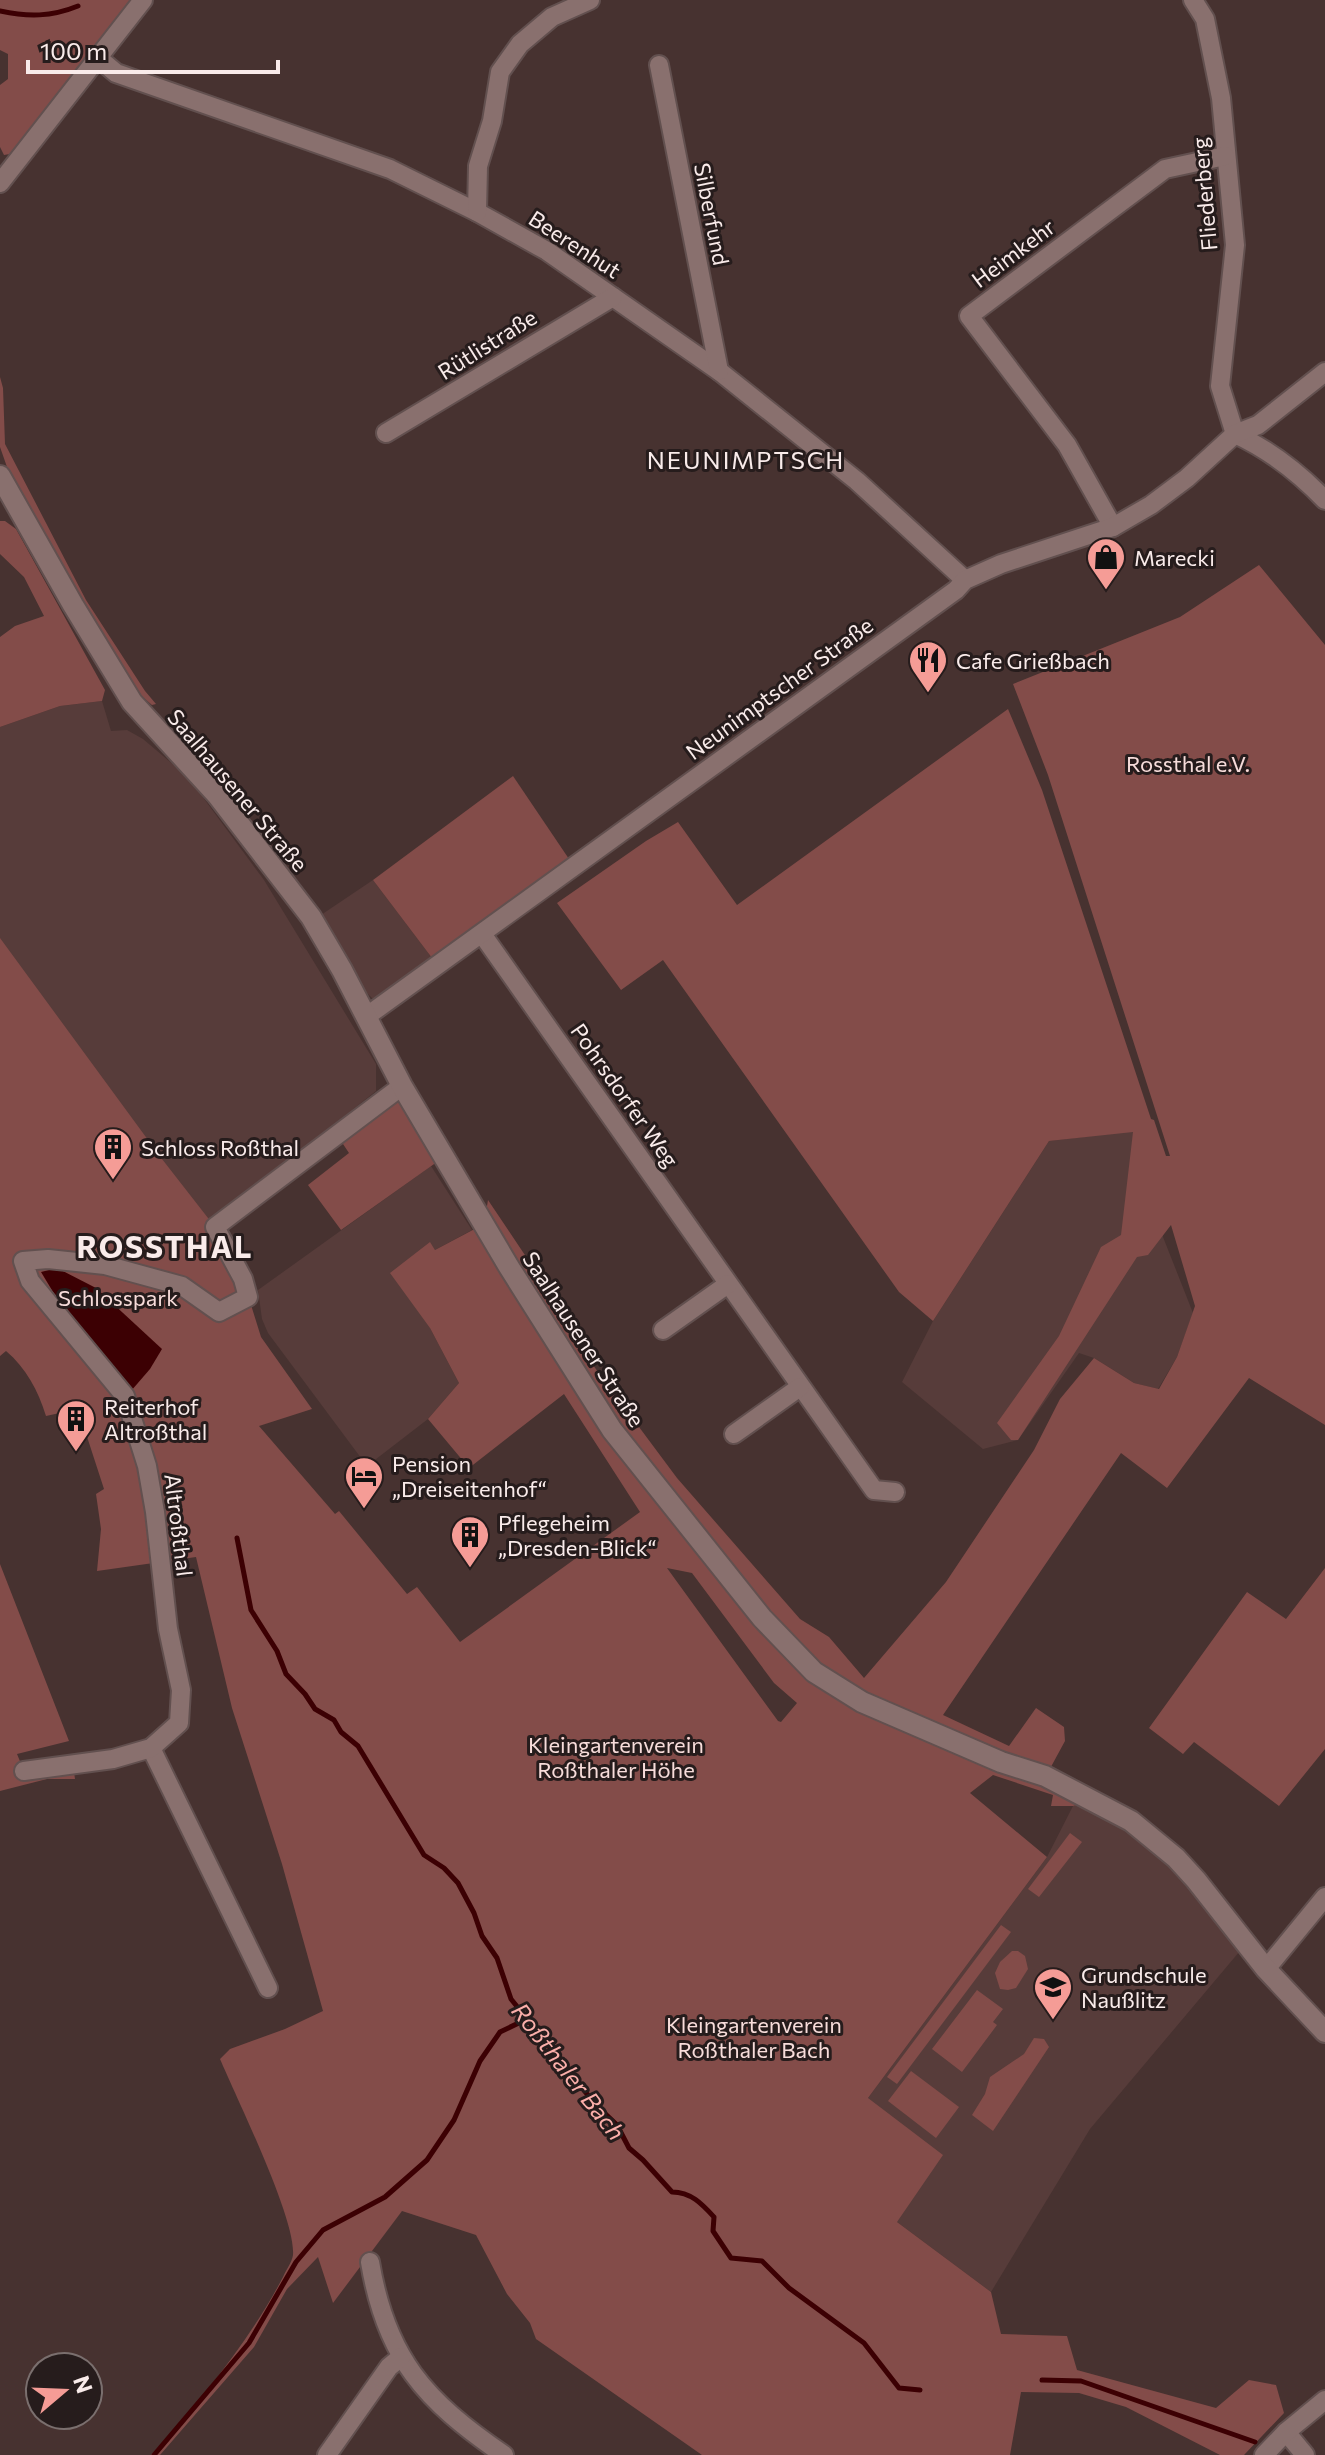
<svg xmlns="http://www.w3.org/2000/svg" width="1325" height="2455" font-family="Commissioner,sans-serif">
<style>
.built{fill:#573c3a}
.green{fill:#834c49;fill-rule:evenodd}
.water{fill:#3c0003}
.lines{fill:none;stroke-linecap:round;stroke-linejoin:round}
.stream{stroke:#3c0003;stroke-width:5}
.street-casing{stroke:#62504f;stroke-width:22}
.secondary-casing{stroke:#62504f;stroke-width:24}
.street{stroke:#89706e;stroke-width:18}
.secondary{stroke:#89706e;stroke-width:20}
.labels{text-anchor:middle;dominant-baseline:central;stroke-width:6;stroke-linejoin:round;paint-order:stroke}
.street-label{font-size:22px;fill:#f9ebea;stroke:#261c1c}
.poi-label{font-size:22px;fill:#f9ebea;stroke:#261c1c;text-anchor:start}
.park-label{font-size:22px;fill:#f7dcda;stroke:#261c1c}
.neighbourhood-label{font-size:24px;letter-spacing:2px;fill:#f9ebea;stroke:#261c1c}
.water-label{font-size:24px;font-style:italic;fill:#fbafaa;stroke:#261c1c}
.district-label{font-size:30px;font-weight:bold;letter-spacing:2px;fill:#f9ebea;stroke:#261c1c}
</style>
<rect width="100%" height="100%" fill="#473230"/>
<g class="built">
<polygon points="102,701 111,731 127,730 143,739 188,777 264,880 376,1064 376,1091 196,1234 0,1198 0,727 60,706"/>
<polygon points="373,880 432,958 381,998 372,998 362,988 321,915"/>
<polygon points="1133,1131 1162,1158 1163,1237 1193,1313 1177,1357 1158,1389 1134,1383 1094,1358 1079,1353 1018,1440 983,1449 902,1382 933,1321 1049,1141"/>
<polygon points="431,1166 472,1230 435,1250 430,1243 430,1328 459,1383 428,1419 367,1466 268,1333 262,1319 258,1290"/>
<polygon points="1096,1800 1131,1821 1245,1945 1090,2129 991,2292 897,2222 868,2098 1047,1857 1073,1806"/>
</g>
<g class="green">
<polygon points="0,0 131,0 10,154 4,155 0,147 0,85 8,79 8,54 0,50"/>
<polygon points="0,377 3,388 5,444 86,600 145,691 156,704 152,705 138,693 80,601 7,467 0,447"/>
<polygon points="0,521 5,521 16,529 105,690 102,701 60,706 0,727 0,637 15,626 44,616 24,577 0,554"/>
<path d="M1259,565L1325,645V1425L1249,1378L1167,1488L1121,1453L943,1715L1009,1746L1036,1708L1064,1727L1065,1741L1046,1776L1096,1800L1073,1806H1051L1053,1795L993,1775L970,1793L1047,1857L868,2098L943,2155L897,2222L991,2292L1001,2334L1067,2336L1077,2370L1216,2408L1249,2380L1276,2385L1284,2413L1244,2455H1220L1126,2407L1079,2393L1021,2392L1010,2455H702L536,2339L530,2323L507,2294L476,2235L402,2211L333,2303L318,2257L287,2289L254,2347L160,2455H151C200,2401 249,2342 283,2277C286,2270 292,2262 293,2255C296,2219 237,2099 220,2059L230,2049L285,2029L323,2011L282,1864L232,1708L196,1557L97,1571L101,1529L96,1494L104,1489L78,1409L46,1416C38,1390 26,1368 6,1351L0,1356V938L162,1159L215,1227L243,1279L261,1337L312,1409L259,1426L335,1514L339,1511L407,1594L417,1587L460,1642L640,1512L564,1394L469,1468L428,1419L459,1383L430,1328L390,1273L430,1242L435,1250L484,1224L488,1200L555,1300L578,1345L677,1478L800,1619L829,1637L864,1678L946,1582L1034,1450L1060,1399L1094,1358L1134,1383L1159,1389L1177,1357L1195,1306L1171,1225L1148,1255L1137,1257L1018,1440H1011L997,1423L1059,1336L1101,1247L1121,1235L1133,1132L1049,1141L933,1321L899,1292L663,960L621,990L557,903L646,841L678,822L737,905L1008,709L1042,790L1151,1119L1154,1120L1166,1156H1170L1048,775L1013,684L1180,617ZM667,1568L692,1573L774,1683L797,1703L781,1722L778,1721Z"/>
<polygon points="513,776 569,859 432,958 373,880"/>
<polygon points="402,1086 444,1157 341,1230 308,1185 349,1153 337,1135"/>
<polygon points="0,1564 69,1741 17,1754 24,1771 73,1765 75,1779 47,1779 0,1791"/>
<polygon points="1325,1568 1325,1749 1279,1806 1194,1742 1183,1754 1149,1728 1247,1592 1286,1619"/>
<polygon points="1070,1833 1082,1842 1039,1897 1028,1889"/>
<polygon points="1001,1925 1011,1932 897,2084 887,2077"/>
<polygon points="1012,1951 1018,1951 1025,1956 1028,1969 1016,1988 1008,1990 1000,1989 995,1973 1000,1962"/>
<polygon points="977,1990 1003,2009 993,2022 997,2025 962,2072 932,2049"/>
<polygon points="1034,2038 1044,2039 1049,2047 993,2131 972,2115 985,2094 990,2077 1024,2054"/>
<polygon points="911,2071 959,2107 936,2138 888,2101"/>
</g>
<polygon class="water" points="57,1268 96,1288 162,1349 150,1369 131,1391 76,1330 41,1272"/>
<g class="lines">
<g class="stream">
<path d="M0,11C28,17 51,17 78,6"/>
<path d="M237,1538L251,1610L277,1651L286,1674L305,1694L315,1709L334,1720L341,1732L358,1746L424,1855L444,1868L458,1883L474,1913L482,1936L497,1958L511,1999L595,2104L617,2125L629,2148L643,2160L672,2192C691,2192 702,2204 714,2217L713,2231L731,2258L762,2261L789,2288L864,2343L899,2388L920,2390"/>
<polyline points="1042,2380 1081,2381 1255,2442"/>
<polyline points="154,2455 249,2343 296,2262 323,2230 385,2197 427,2160 454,2120 480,2061 500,2032 527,2019"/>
</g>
<g class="street-casing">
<g id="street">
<polyline points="1193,0 1205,19 1221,98 1235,245 1220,386 1235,434"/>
<polyline points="97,57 116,73 390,169 477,212 547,251 719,371 857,481 965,580"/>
<polyline points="659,65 719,371"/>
<polyline points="0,183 143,0"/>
<polyline points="477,212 478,166 492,121 500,72 520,44 552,17 590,0"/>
<polyline points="386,433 613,297"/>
<path d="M1235,434C1270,450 1299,473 1325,500"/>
<polyline points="1113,527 1067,445 969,316 1165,169 1225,156"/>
<polyline points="482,934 874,1490 895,1492"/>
<polyline points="367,1016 956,590 965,580 1001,564 1113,527 1151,505 1187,478 1235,434 1258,425 1325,372"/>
<polyline points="663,1330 728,1284"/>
<polyline points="734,1434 800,1387"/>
<polyline points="151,1748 268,1988"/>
<polyline points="24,1771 113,1759 151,1748 179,1723 181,1690 168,1629 155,1512 147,1466 125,1396 30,1281 23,1261 48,1259 105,1265 182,1286 219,1312 248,1297 243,1279 215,1227 402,1086"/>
<polyline points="1266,1969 1325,1897"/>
<path d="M370,2262C386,2358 425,2401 504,2455"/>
<polyline points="1286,2432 1305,2455"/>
<polyline points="327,2455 389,2367 401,2357"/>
<polyline points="1264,2455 1286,2432 1325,2400"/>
</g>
</g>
<g class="secondary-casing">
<polyline id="secondary" points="0,476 73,605 132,702 217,795 311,917 342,970 402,1086 509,1267 612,1430 762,1618 814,1672 862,1702 1001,1762 1045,1776 1131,1821 1176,1858 1196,1880 1266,1969 1325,2032"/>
</g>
<use href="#street" class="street"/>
<use href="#secondary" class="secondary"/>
</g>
<defs>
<g id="shop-pin" transform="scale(2)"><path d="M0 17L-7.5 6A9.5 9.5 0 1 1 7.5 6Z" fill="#f59c96" stroke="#261c1c"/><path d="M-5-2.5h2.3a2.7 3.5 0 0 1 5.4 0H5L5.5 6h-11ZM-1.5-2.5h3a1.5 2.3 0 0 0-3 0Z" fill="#111"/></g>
<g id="restaurant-pin" transform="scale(2)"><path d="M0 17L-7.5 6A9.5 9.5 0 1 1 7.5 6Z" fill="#f59c96" stroke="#261c1c"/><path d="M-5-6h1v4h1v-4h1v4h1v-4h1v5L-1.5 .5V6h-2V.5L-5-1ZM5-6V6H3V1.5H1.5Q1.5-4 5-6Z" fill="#111"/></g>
<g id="building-pin" transform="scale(2)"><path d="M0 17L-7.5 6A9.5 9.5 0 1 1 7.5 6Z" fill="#f59c96" stroke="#261c1c"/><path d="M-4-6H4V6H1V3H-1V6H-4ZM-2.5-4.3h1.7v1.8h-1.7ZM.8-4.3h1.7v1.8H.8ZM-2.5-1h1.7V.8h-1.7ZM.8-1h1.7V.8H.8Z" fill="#111"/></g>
<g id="hotel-pin" transform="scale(2)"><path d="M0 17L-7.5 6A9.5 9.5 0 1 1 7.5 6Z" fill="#f59c96" stroke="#261c1c"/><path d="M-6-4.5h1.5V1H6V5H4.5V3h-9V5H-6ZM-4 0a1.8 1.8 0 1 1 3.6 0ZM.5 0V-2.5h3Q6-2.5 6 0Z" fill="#111"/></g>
<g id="school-pin" transform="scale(2)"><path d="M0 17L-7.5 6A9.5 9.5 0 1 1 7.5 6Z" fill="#f59c96" stroke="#261c1c"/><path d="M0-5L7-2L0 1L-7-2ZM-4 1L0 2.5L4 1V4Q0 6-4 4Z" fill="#111"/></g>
</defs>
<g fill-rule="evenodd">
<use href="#shop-pin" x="1106" y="557"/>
<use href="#restaurant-pin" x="928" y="660"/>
<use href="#building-pin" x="113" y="1147"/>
<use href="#building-pin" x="76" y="1419"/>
<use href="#hotel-pin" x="364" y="1476"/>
<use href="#building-pin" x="470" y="1535"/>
<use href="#school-pin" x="1053" y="1987"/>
</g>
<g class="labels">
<g class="street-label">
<text transform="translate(1204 194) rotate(-95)">Fliederberg</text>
<text transform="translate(712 214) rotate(79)">Silberfund</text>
<text transform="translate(575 244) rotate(33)">Beerenhut</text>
<text transform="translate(1013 253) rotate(-37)">Heimkehr</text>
<text transform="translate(487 344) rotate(-32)">Rütlistraße</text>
<text transform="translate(779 688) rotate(-36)">Neunimptscher Straße</text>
<text transform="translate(238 790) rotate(50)">Saalhausener Straße</text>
<text transform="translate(625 1095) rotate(55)">Pohrsdorfer Weg</text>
<text transform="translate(584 1339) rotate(57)">Saalhausener Straße</text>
<text transform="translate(179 1525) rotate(83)">Altroßthal</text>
</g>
<g class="poi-label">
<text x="1134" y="557">Marecki</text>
<text x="956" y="660">Cafe Grießbach</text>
<text x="141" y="1147">Schloss Roßthal</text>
<text x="104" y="1406">Reiterhof<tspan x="104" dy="25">Altroßthal</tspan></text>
<text x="392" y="1463">Pension<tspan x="392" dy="25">„Dreiseitenhof“</tspan></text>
<text x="498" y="1522">Pflegeheim<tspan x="498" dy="25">„Dresden-Blick“</tspan></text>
<text x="1081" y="1974">Grundschule<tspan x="1081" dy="25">Naußlitz</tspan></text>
</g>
<g class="park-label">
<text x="1188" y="763">Rossthal e.V.</text>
<text x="118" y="1297">Schlosspark</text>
<text x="616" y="1744">Kleingartenverein<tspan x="616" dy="25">Roßthaler Höhe</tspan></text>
<text x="754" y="2024">Kleingartenverein<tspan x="754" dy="25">Roßthaler Bach</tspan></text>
</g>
<g class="neighbourhood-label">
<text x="746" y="459">NEUNIMPTSCH</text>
</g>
<g class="water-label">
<text transform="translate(569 2071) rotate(52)">Roßthaler Bach</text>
</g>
<g class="district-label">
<text x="165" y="1245">ROSSTHAL</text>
</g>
</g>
<g transform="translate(64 2391) rotate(71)"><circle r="38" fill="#261c1c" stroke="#7a6f6e" stroke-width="2"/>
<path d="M0-6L14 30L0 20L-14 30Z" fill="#f59c96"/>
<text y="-12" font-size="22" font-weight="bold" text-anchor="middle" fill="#f9ebea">N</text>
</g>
<path d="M28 60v12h250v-12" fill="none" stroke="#f9ebea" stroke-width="4"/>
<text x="40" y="60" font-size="24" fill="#f9ebea" stroke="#261c1c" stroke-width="6" paint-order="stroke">100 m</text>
</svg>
